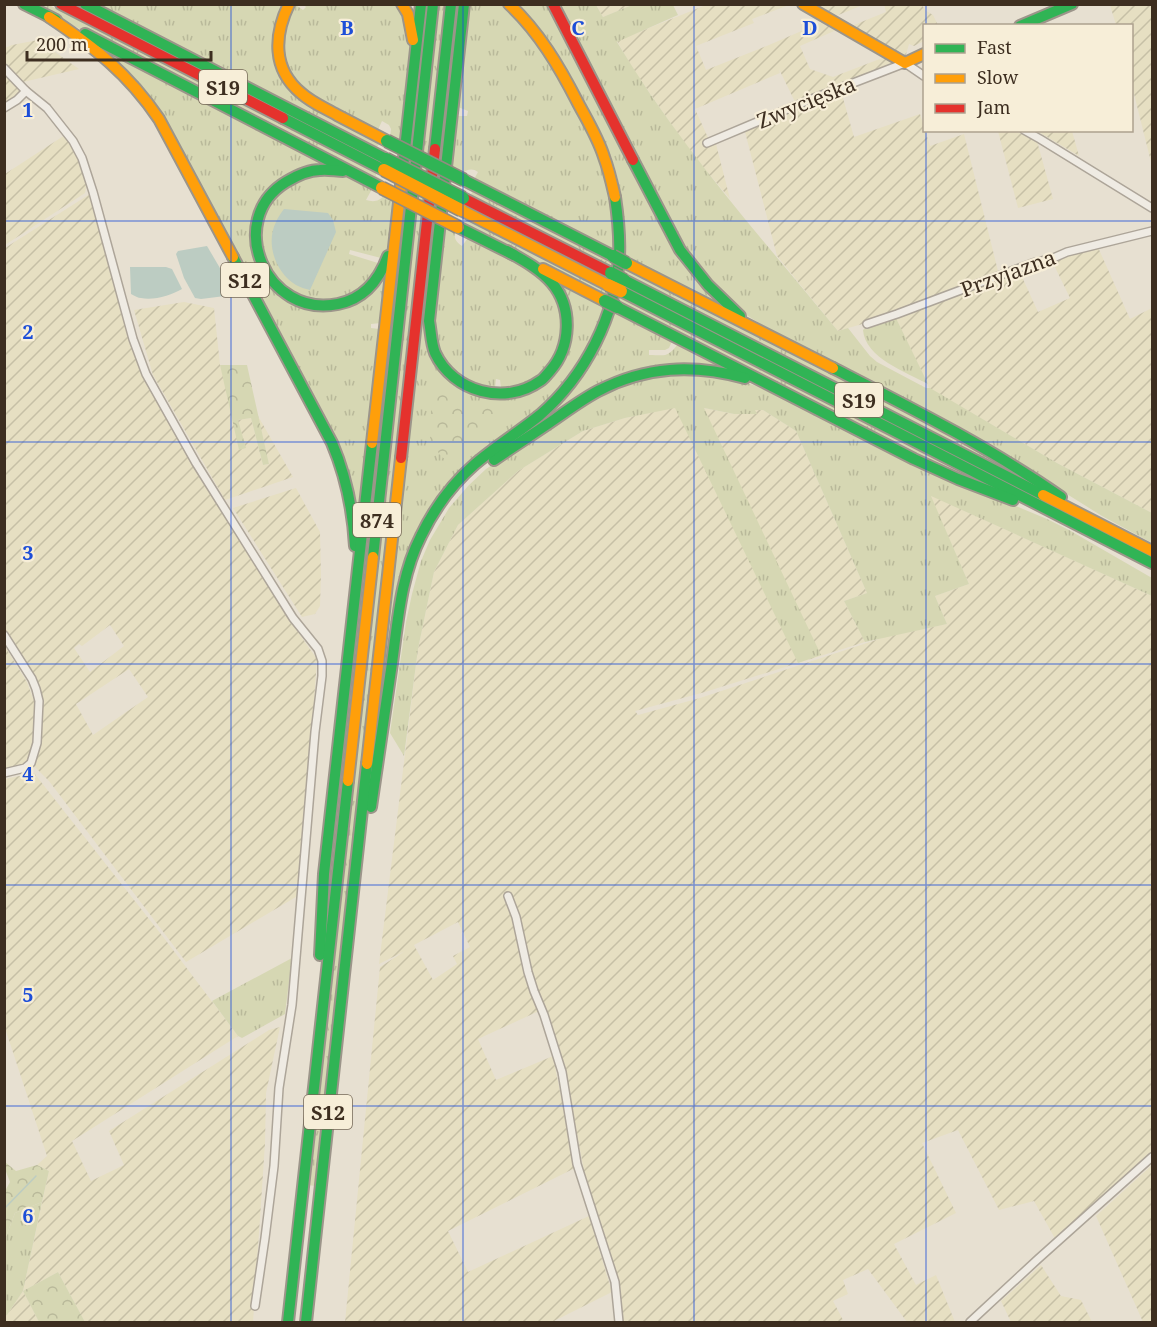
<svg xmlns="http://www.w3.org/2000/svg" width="1157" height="1327" font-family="'Noto Serif',serif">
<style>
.farmland{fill:url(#farmland-furrows);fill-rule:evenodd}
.grass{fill:url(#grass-tufts)}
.forest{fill:url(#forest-crowns)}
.water{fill:#bcccc2}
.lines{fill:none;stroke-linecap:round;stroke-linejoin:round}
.stream{stroke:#bcccc2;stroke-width:1.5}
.street-casing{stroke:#ada599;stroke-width:10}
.fast-casing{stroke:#9c958a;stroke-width:14}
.slow-casing{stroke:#9c958a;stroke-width:14}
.jam-casing{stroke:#9c958a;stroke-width:14}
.street{stroke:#efebe3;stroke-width:7}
.fast{stroke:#30b455;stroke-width:10}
.slow{stroke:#ff9f0a;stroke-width:10}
.jam{stroke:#e5322d;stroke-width:10}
.fast-bridge-casing{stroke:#928b80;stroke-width:15;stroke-linecap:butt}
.slow-bridge-casing{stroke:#928b80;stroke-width:15;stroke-linecap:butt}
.fast-bridge{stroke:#30b455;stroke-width:12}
.slow-bridge{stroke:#ff9f0a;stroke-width:12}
.grid{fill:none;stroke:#1d4ed8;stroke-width:1.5;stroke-opacity:0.55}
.labels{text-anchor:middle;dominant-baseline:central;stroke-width:4.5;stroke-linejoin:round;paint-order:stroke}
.shield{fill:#f7eed8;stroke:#756857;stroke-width:1.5}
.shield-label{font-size:20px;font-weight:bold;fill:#3d2e20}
.street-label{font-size:21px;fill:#3d2e20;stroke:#f7eed8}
.grid-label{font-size:20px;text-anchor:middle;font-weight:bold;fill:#1d4ed8;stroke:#f7eed8;stroke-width:4.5;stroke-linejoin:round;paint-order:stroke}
</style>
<defs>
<pattern id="farmland-furrows" width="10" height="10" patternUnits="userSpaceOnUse" patternTransform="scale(1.5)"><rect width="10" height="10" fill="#e6dfc2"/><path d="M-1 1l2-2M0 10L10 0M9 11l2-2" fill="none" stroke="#c6c0a6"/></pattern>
<pattern id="grass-tufts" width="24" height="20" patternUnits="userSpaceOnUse" patternTransform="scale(1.5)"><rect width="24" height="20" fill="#d6d7b3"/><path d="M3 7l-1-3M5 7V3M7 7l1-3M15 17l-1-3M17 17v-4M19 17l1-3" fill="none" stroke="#b9b99a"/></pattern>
<pattern id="forest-crowns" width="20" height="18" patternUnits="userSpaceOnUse" patternTransform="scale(1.5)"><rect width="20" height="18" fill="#d6d7b3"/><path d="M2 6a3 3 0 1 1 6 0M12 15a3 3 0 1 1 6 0" fill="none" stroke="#b9b99a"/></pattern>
</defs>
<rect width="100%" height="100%" fill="#e7e0d1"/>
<g class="farmland">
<polygon points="884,4 922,5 925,10 933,15 938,25 924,26 924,41 914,46 909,44 905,58 849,27 886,12"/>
<polygon points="596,5 632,5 603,17"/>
<polygon points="706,5 789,5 752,19 754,23 696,46 706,70 769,45 827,20 841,28 800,46 810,69 833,77 890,55 900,62 796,104 779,69 780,73 695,109 710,142 715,140 730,199 690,151 633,69 617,41"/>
<polygon points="807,5 863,5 831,18"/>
<polygon points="1110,5 1152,5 1152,166 1132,86 1132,26 1116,25"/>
<polygon points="38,40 79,69 23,82 5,64 5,48 12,45"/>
<polygon points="5,76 20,90 20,95 5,105"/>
<polygon points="841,91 854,137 920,114 930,146 964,134 999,275 1018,268 1038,312 1070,298 1051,259 1097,245 1130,319 1152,308 1152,513 1057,463 929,388 895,316 897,314 838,331 777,256 744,128"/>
<polygon points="998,131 1015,131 1037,141 1053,199 1018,208"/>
<polygon points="1037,131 1072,131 1079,156"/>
<polygon points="65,135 71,144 84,170 87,182 85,193 5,245 5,174"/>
<path d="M93,192L146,374L290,621L317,659L301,894L186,962L49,781L31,763L33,759L36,689L5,635V248ZM110,625L124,646L90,672L74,648L79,644L82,646ZM129,669L148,697L93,735L76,704Z"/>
<polygon points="184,302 214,308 220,365 246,448 237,420 251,418 263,465 269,464 258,416 293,477 225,500 153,375 134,310"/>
<path d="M674,407L703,408L734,414L755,409L763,410L796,431L867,593L844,601L865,642L705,692L635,711L638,715L700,698L885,637L947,624L935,596L969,584L930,495L1152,596V1157L1057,1242L1034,1201L999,1210L958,1130L922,1143L956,1213L894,1244L916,1285L936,1275L955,1322H907L868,1269L843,1280L848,1294L833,1301L843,1320L836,1322H623L618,1284L584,1171L565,1071L530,972L508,896L505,898L517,929L539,1011L478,1039L496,1080L553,1056L575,1168L448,1231L468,1272L589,1216L612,1292L552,1322H345L380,967L405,951L379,964L418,649L434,572L458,525L518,471L583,431L625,418ZM458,922L470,947L453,956L457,964L433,980L414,945Z"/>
<polygon points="296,488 320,532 321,575 320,606 315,614 302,617 233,508"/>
<polygon points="4,645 27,682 34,701 35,729 30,758 27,764 5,769"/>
<polygon points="34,773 164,938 238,1036 72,1141 91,1181 124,1165 109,1131 269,1030 280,1027 266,1093 265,1144 253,1322 85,1322 58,1272 23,1291 39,1322 5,1322 5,1316 7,1315 23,1291 49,1171 37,1165 47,1156 4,1025 5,779"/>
<polygon points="1152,1165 1152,1322 1143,1322 1096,1216"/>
<polygon points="1041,1265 1061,1296 1081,1300 1092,1322 1011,1322 1001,1301"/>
</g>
<g class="grass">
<polygon points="33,5 49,5 69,15 376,173 376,176 383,180 382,184"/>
<polygon points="99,5 286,5 281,12 284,77 387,144 387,148 379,144 377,147"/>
<path d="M296,5L303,10L306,7L304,5H398L403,13L410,45L400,143L390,138L391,129L389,125L382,121L377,132C339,113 281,92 282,41C282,32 290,15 293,6Z"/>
<polygon points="426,5 404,216 386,363 375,483 337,827 331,867 328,909 327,887"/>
<polygon points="437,5 448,5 316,1186 307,1185"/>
<path d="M468,5L487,6L488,5H503L511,12L539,44L596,146L613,206L614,253L473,181L478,172C472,167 466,170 461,174L450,169L457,116H467L468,111L458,107Z"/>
<path d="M517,5H549L666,232L727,308L626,260V253H625C626,216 621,178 606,144C599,127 589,111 580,95C563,61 545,31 517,5Z"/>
<path d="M558,5H596L603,17L632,5H673L678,15L617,42C679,146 761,237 838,331L848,328L870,356L877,362L926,388H930L1057,463L1152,513V543L1102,516L1011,459L783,338L748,316L723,295L685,250Z"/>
<polygon points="102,47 332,165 288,175 253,236 275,289 335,309 387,271 381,323 371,324 371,328 379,329 359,528 354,497 188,164"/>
<polygon points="449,88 426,335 468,391 530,390 568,344 553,278 606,306 593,339 562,387 526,421 423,523 376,743 414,386 423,321"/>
<path d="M337,174L350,178L372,189L366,200C373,202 379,202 384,195L393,200L389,242L386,254L381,258L350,250L349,254L381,264L375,277L350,297L320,302L290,292L271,273L260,241L265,210L269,203L298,178Z"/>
<polygon points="464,183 982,450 1043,488 471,195 472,192 463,187"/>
<path d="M460,219L465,222L467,219C640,308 814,397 988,487L936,467L459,223Z"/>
<path d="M444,226L455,232C454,239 456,242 462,246L468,238L526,268L539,276L552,292L562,315V329L557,354L543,373L524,385L501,388L500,380L496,379L495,388L494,390L462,380L443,360L434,327Z"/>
<path d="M615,311L672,341L669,348L665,350H649V355C666,355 667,358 678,344L733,370L651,369L526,433C536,424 548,416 558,406C585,380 601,345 615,311Z"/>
<path d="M895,316L928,384C906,372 865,358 863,330L865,328Z"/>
<polygon points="676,372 732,378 756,386 1011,504 1047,519 1069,530 1152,578 1152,596 931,496 969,584 935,596 947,624 865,642 844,601 867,593 796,431 763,410 755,410 757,414 734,414 704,408 821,655 798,663 675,408 625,418 583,431 518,471 458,525 434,572 418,649 404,756 390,733 406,622 412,594 421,561 430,540 449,508 468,486 486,469 587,402 626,382"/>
<polygon points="292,958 285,1014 242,1038 238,1036 212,1001"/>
<polygon points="42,1202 23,1291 7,1315 5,1316 5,1239 15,1213"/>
</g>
<g class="forest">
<polygon points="220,365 247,365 269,464 263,465 251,418 238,420 246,448 239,450"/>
<polygon points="444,387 462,402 476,406 511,407 476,442 453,460 449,462 442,457 430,442 431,410 433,396 436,389"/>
<polygon points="5,1162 16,1171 37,1165 49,1171 42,1202 15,1213 5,1239 5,1191 10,1182 5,1169"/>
<polygon points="58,1272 85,1322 39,1322 23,1291"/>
</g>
<g class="water">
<path d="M284,209L328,213L333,220L336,232L310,290C305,289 300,287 296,285C276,273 265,244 276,222C278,217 281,213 284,209Z"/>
<polygon points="207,246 234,292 233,295 201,299 195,298 184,278 176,254 178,251"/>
<path d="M130,267H166L172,269L182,289C172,295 153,301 141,298C138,298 135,296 131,294Z"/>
</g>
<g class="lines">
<polyline class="stream" points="4,1209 36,1176"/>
<g class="street-casing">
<g id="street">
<polyline points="4,68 26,91 47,108 73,141 82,158 93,192 133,339 146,374 196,463 293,618 318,649 322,661 322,676 315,732 292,1005 279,1088 274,1166 265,1238 255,1306"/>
<polyline points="4,108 17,100 26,91"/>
<polyline points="1024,130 1040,139 1152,208"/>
<polyline points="707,143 809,100 905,63 924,76"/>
<polyline points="867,324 897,314 1033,263 1051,259 1067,252 1152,231"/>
<polyline points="4,635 32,679 36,689 39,701 37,743 31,763 25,768 4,773"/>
<polyline points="508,896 516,917 528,972 534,991 544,1015 562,1072 577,1164 615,1282 619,1322"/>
<polyline points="970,1322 1038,1259 1152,1157"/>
</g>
</g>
<g class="fast-casing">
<g id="fast">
<polyline points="24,4 56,20"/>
<polyline points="85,4 386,159"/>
<path d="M464,4L429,321C431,331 431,343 435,353C453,392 505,406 540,381C544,379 547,374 550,371C571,347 573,308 552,283C540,269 523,260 507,251"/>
<polyline points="1020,26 1072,4"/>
<polyline points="85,34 382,188"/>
<polyline points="283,118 384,170"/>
<polyline points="435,149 451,4"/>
<polyline points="633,160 680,250 708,285 740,316"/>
<path d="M343,171C336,171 328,169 320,170C308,170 296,176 286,182C224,220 266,319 338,304C364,299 379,280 388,256"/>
<polyline points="402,176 421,4"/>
<polyline points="464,180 613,256"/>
<polyline points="458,227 514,255"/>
<path d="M233,257L332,443C346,476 353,510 355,546"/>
<polyline points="624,280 1043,495"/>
<polyline points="621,291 1152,563"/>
<polyline points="617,307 914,459 958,479 1013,500"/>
<path d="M833,368C911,408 989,447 1061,497"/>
<path d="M494,460C514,446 535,433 555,419C569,409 583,399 598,391C646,366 693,364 745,378"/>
<polyline points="373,557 433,4"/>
<path d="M371,807C378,759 385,711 392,663C398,620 401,575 421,536C434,509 453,483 475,464C496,446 519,432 540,415C585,376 616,316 619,256C620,236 618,217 615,197"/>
<polyline points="320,955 324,874 372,443"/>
<polyline points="288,1322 348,781"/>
<polyline points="306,1322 367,764"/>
</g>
</g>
<g class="slow-casing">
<g id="slow">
<path d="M289,4C274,35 272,69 301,93C312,103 325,108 337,115C354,124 370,132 387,141"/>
<polyline points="402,4 408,14 413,40"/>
<path d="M509,4C539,32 559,66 578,103C587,120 598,138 604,157C609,170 612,184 615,197"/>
<polyline points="803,4 905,63 924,54"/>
<path d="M49,17C94,47 128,73 159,119L233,257"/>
<polyline points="461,210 608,285"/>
<polyline points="626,263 833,368"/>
<polyline points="543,269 605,301"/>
<polyline points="372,443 402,176"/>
<polyline points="1043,495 1152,551"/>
<polyline points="367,764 401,458"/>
<polyline points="348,781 373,557"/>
</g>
</g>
<g class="jam-casing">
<g id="jam">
<polyline points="61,4 283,118"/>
<polyline points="553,4 633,160"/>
<polyline points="463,198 611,273"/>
<polyline points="401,458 435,149"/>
</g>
</g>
<use href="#street" class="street"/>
<use href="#fast" class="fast"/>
<use href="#slow" class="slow"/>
<use href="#jam" class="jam"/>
<g class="fast-bridge-casing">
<g id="fast-bridge">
<polyline points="387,141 464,180"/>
<polyline points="386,159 463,198"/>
<polyline points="613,256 626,263"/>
<polyline points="611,273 624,280"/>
<polyline points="605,301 617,307"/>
</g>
</g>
<g class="slow-bridge-casing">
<g id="slow-bridge">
<polyline points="384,170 461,210"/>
<polyline points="382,188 458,227"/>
<polyline points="608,285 621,291"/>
</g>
</g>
<use href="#fast-bridge" class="fast-bridge"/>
<use href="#slow-bridge" class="slow-bridge"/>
</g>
<path class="grid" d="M231,4V1322M463,4V1322M694,4V1322M926,4V26M926,130V1322M4,221H1152M4,442H1152M4,664H1152M4,885H1152M4,1106H1152"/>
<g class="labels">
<g class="shield">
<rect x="199" y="70" width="48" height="34" rx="4.5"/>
<rect x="221" y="263" width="48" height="34" rx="4.5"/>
<rect x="835" y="383" width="48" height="34" rx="4.5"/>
<rect x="353" y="503" width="48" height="34" rx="4.5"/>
<rect x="304" y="1095" width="48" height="34" rx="4.5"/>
</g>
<g class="shield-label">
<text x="223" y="87">S19</text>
<text x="245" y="280">S12</text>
<text x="859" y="400">S19</text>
<text x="377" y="520">874</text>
<text x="328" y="1112">S12</text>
</g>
<g class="street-label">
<text transform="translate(806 102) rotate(-22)">Zwycięska</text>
<text transform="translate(1008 273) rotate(-20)">Przyjazna</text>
</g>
</g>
<g class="grid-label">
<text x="347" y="35">B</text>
<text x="578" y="35">C</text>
<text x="810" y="35">D</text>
<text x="28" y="117">1</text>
<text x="28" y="339">2</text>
<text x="28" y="560">3</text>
<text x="28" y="781">4</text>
<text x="28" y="1002">5</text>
<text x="28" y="1223">6</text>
</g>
<rect width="1157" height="1327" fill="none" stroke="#3d2e20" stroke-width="12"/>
<rect x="923" y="24" width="210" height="108" fill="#f7eed8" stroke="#ada18e" stroke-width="1.5"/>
<rect x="935" y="44" width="30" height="9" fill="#30b455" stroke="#ada18e" stroke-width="1.5"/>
<text x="977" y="54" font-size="18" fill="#3d2e20">Fast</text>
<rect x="935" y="74" width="30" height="9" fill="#ff9f0a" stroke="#ada18e" stroke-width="1.5"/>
<text x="977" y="84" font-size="18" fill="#3d2e20">Slow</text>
<rect x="935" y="104" width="30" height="9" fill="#e5322d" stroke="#ada18e" stroke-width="1.5"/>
<text x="977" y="114" font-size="18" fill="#3d2e20">Jam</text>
<path d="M27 51v9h184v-9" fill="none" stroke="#3d2e20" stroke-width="3"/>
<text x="36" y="51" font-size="18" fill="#3d2e20" stroke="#f7eed8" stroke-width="4.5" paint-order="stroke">200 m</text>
</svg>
